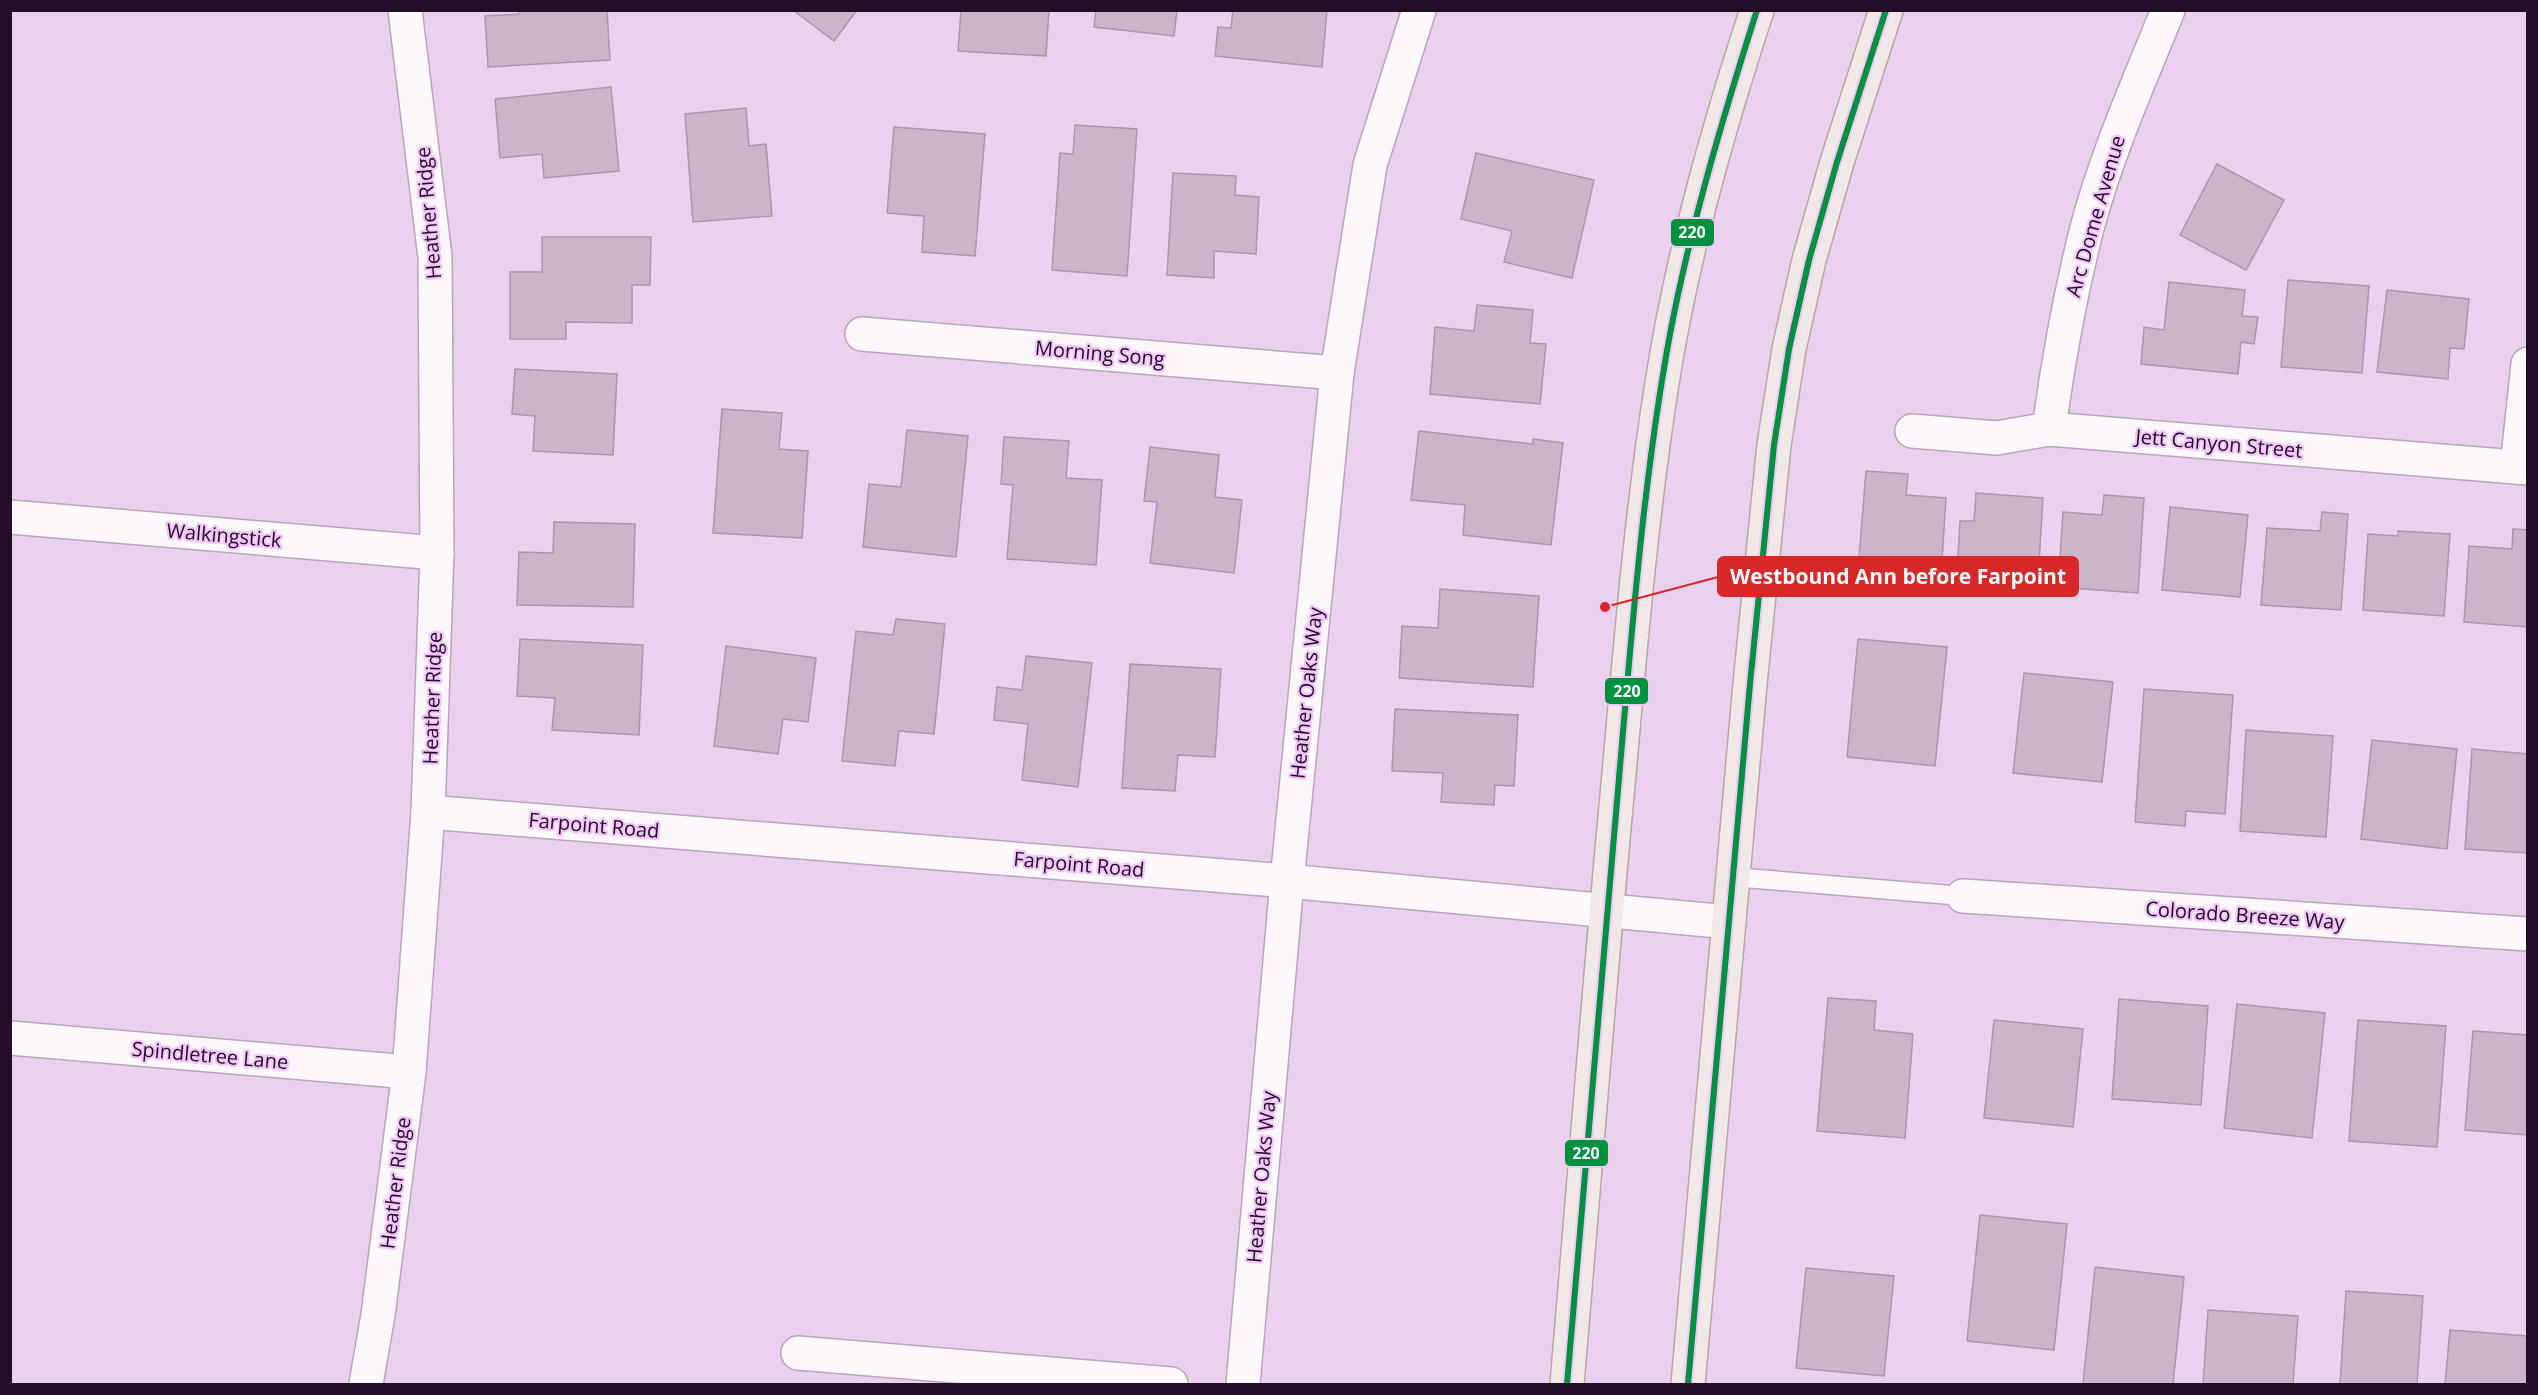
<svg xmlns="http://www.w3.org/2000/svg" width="2538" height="1395" font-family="'Open Sans',sans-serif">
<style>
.building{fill:#ccb5c9;stroke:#ad96aa;stroke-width:1.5}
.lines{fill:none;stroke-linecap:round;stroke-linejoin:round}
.lane-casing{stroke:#b9a4bc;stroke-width:21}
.street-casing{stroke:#b9a4bc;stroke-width:36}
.primary-casing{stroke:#b7a5a9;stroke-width:36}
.lane{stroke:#fcf8fc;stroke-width:18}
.street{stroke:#fcf8fc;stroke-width:33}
.primary{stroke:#f1e9e7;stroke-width:33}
.bus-1-casing{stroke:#f2c6fa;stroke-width:10}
.bus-1{stroke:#009140;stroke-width:6}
.labels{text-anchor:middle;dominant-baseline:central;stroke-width:4.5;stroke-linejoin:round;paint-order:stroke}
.street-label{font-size:20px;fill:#220e26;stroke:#f2c6fa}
.leader{fill:none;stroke:#d62828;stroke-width:2}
.callout-dot{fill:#d62828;stroke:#f2c6fa;stroke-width:2}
.callout{fill:#d62828;stroke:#d62828;stroke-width:2}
.callout-label{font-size:21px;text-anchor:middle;font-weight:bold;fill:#fff}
.line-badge{stroke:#f2c6fa;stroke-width:2}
.badge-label{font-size:16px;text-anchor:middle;font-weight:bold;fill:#fff}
</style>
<rect width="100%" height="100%" fill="#ead2ee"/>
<g class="building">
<polygon points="519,10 607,10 610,60 488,67 485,16 519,14"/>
<polygon points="793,10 857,10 834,41"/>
<polygon points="961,10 1049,10 1046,56 958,51"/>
<polygon points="1096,10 1177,10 1174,36 1094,27"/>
<polygon points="1233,10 1327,10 1322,67 1215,56 1218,27 1231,28"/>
<polygon points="611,87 619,171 544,178 542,154 500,158 495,99"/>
<polygon points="746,108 749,146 766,144 772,216 693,222 685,114"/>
<polygon points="1075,125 1137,129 1127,276 1052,270 1060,153 1073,154"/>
<polygon points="894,127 985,134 975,256 922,252 924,216 887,213"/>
<polygon points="1476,153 1594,180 1572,278 1504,262 1512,231 1461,219"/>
<polygon points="2217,164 2284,200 2246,270 2180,235"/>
<polygon points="1173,173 1236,176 1235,195 1259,197 1256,254 1214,251 1214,278 1167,275"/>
<polygon points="542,237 651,237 650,285 632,285 632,323 566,322 566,339 510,339 510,272 542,272"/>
<polygon points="2288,280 2369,286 2362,373 2281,367"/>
<polygon points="2169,282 2245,290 2242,316 2258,317 2254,344 2241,342 2238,374 2141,364 2144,327 2164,330"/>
<polygon points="2387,290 2469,299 2464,349 2450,348 2448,379 2377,372"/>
<polygon points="1477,305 1533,310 1530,343 1546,344 1540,404 1430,394 1435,327 1474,331"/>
<polygon points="515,369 617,374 613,455 533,451 535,416 512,414"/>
<polygon points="722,409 782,413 779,449 808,451 802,538 713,533"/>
<polygon points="907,430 968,436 956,557 863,547 869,484 901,487"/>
<polygon points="1419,431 1533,444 1533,439 1563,443 1551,545 1463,535 1465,505 1411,500"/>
<polygon points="1004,437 1069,441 1066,478 1102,480 1096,565 1007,559 1013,485 1001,484"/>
<polygon points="1150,447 1219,455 1215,497 1242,500 1234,573 1150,563 1157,502 1144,501"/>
<polygon points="1866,471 1908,474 1906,495 1946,498 1941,576 1858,570"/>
<polygon points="1976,493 2043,498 2038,579 1957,574 1960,521 1974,521"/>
<polygon points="2104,495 2144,498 2138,593 2058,587 2063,512 2102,515"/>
<polygon points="2170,507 2248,515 2240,597 2162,590"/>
<polygon points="2322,512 2348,514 2341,610 2261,605 2267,528 2320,531"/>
<polygon points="554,522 635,524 633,607 517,605 519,552 553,553"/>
<polygon points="2513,529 2528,530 2528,627 2464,622 2469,546 2512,549"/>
<polygon points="2398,531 2450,534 2444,616 2363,610 2368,534 2398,536"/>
<polygon points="1440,589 1539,596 1533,687 1399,678 1402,626 1438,628"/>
<polygon points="896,619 945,624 934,734 899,731 895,766 842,761 856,631 893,635"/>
<polygon points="520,639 643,645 639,735 552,730 555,698 517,696"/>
<polygon points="1858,639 1947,647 1935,766 1847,757"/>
<polygon points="726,646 816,658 808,722 783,719 778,754 714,746"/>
<polygon points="1026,656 1092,663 1078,787 1022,780 1028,724 994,720 997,687 1022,690"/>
<polygon points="1130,664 1221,669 1215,757 1178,755 1175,791 1122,788"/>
<polygon points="2024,673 2113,682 2102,782 2013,773"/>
<polygon points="2144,689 2233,695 2225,814 2186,811 2185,826 2135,822"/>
<polygon points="1395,709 1518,715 1514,786 1495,785 1494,805 1441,802 1443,773 1392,771"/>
<polygon points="2246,730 2333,736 2326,837 2240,831"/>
<polygon points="2372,740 2457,749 2447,849 2361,839"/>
<polygon points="2472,749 2528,754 2528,853 2465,849"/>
<polygon points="1828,998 1876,1001 1874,1030 1913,1034 1905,1138 1817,1131"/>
<polygon points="2119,999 2208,1006 2201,1105 2112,1099"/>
<polygon points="2237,1004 2325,1013 2312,1138 2224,1128"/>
<polygon points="1994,1020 2083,1029 2073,1127 1984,1118"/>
<polygon points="2358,1020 2446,1026 2437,1147 2349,1141"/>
<polygon points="2473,1031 2528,1035 2528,1135 2465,1130"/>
<polygon points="1980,1215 2067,1224 2054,1350 1967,1341"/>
<polygon points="2095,1267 2184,1277 2173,1384 2083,1384"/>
<polygon points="1806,1268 1894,1276 1884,1376 1796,1368"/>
<polygon points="2346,1291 2423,1296 2417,1384 2340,1384"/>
<polygon points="2208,1310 2298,1316 2293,1384 2203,1384"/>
<polygon points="2450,1330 2528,1336 2528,1384 2445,1384"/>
</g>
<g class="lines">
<g class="lane-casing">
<polyline id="lane" points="1733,877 1963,896"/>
</g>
<g class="street-casing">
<g id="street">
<polyline points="862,334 1337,373"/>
<path d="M2049,429C2058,362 2070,295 2087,228C2107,153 2139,82 2168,10"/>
<polyline points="1912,431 1997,438 2049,429 2528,468"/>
<polyline points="2517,467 2528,364"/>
<polyline points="10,517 437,553"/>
<polyline points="428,812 1287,881 1729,922"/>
<polyline points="1963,896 2528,934"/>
<polyline points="10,1038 409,1072"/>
<polyline points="798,1353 1171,1384"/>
<polyline points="366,1384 378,1315 409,1072 428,812 437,553 435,257 405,10"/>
<polyline points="1243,1384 1287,881 1337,373 1370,165 1419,10"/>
</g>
</g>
<g class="primary-casing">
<g id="primary">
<path d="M1567,1384C1584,1185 1599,985 1618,785C1630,651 1641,516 1662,383C1682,256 1717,132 1757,10"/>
<polyline points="1688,1384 1750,684 1774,445 1789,349 1809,260 1837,162 1886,10"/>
</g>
</g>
<use href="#lane" class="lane"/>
<use href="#street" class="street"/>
<use href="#primary" class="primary"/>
<g class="bus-1-casing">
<g id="bus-1">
<path d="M1567,1384C1584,1182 1601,980 1619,778C1632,630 1643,481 1670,334C1691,224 1723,117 1757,10"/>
<polyline points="1688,1384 1750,684 1774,445 1789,349 1809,260 1837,162 1886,10"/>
</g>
</g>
<use href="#bus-1" class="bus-1"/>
</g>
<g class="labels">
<g class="street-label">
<text transform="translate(428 213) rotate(-95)">Heather Ridge</text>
<text transform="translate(2095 216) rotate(-74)">Arc Dome Avenue</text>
<text transform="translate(1100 353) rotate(5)">Morning Song</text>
<text transform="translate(2219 443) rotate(5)">Jett Canyon Street</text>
<text transform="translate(224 535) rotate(5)">Walkingstick</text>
<text transform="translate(1306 693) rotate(-84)">Heather Oaks Way</text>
<text transform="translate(432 698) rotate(-88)">Heather Ridge</text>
<text transform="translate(594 825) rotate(5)">Farpoint Road</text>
<text transform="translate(1079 864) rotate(5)">Farpoint Road</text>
<text transform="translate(2245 915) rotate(4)">Colorado Breeze Way</text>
<text transform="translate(210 1055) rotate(5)">Spindletree Lane</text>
<text transform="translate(1261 1177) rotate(-85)">Heather Oaks Way</text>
<text transform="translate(395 1183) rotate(-83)">Heather Ridge</text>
</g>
</g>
<path class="leader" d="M1605 607L1718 577"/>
<circle class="callout-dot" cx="1605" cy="607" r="6"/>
<rect class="callout" x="1718" y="557" width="360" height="39" rx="6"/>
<g class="callout-label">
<text x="1898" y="584">Westbound Ann before Farpoint</text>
</g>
<g class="line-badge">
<rect x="1670" y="218" width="45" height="29" rx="6" fill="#009140"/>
<rect x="1604" y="677" width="45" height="28" rx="6" fill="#009140"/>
<rect x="1564" y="1139" width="45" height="28" rx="6" fill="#009140"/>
</g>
<g class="badge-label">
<text x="1692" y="238">220</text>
<text x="1627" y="697">220</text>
<text x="1586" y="1159">220</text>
</g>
<rect width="2538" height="1395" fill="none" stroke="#220e26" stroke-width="24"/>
</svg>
